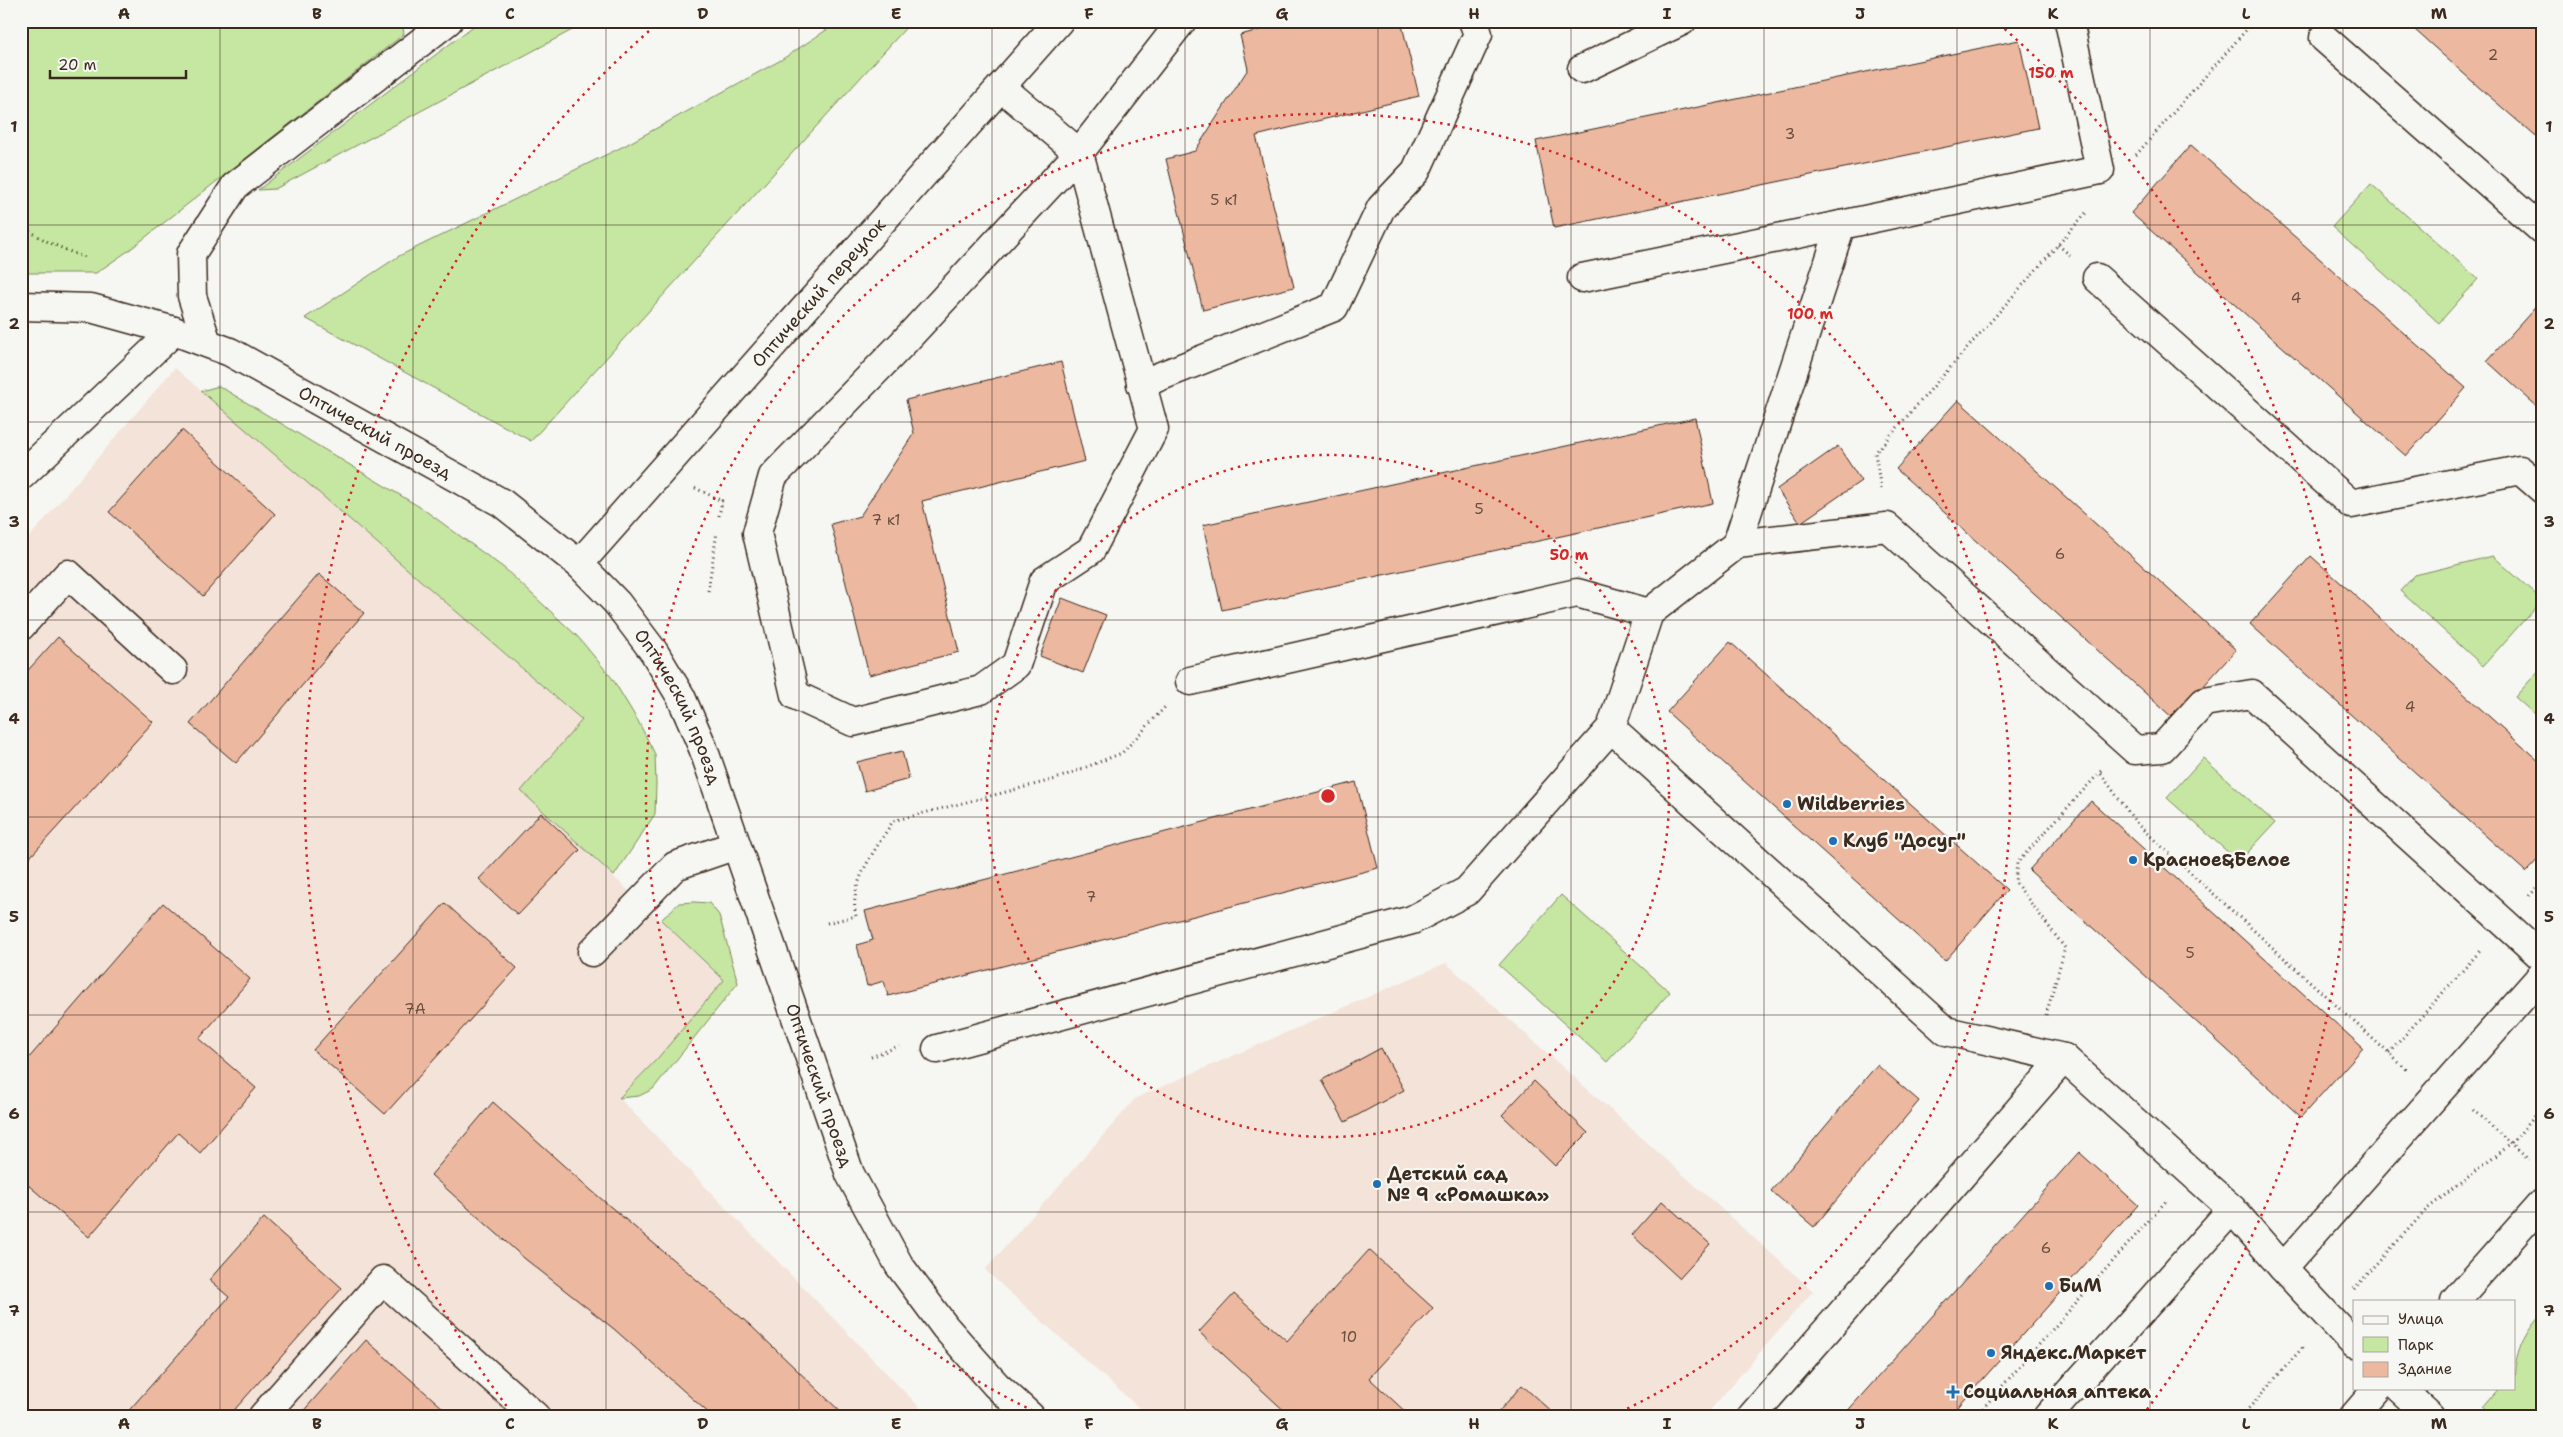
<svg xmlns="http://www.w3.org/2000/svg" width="2563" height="1437" font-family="'Shantell Sans',sans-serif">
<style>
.built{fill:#f3e3d9}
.green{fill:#c5e7a1;stroke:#808860}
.building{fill:#edb8a0;stroke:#3b2a1e}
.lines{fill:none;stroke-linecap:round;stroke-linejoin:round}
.minor-casing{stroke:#3b2a1e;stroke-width:31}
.major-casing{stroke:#3b2a1e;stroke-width:31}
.path{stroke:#3b2a1e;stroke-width:3;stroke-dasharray:1 4;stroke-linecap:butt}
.minor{stroke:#f6f6f2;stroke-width:28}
.major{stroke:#f6f6f2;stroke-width:28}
.grid{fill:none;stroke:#3b2a1e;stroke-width:1;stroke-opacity:0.55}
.ring{fill:none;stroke:#d62828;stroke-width:2.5;stroke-dasharray:2.5 5}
.poi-dot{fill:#1f6fb2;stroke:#f6f6f2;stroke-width:2}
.labels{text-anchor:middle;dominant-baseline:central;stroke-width:4.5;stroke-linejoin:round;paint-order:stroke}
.number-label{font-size:15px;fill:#684e3e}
.street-label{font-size:18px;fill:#3b2a1e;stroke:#f6f6f2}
.poi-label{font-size:18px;font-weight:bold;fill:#3b2a1e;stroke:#f6f6f2;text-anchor:start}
.centre{fill:#d62828;stroke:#f6f6f2;stroke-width:2.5}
.ring-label{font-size:15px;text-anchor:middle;font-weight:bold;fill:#d62828;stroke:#f6f6f2;stroke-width:4.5;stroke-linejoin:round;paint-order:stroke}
.neatline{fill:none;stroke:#3b2a1e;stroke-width:2}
.grid-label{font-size:16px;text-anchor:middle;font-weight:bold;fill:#3b2a1e}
</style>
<rect width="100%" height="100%" fill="#f6f6f2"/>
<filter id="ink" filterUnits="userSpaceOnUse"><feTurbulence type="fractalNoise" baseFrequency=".02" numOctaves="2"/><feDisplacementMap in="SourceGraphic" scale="10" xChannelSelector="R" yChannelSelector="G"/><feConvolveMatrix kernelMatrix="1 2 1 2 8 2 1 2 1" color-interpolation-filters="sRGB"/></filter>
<g filter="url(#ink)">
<g class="built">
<polygon points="175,368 582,721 522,791 724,980 657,1059 619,1098 928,1416 21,1416 21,547"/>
<polygon points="1446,963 1813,1291 1705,1416 1148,1416 985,1270 1136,1098"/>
</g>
<g class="green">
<polygon points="21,21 402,21 404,34 128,251 96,273 21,273"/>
<polygon points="480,21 589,21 275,189 258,190"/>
<polygon points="840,21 912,21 531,441 305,318 399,256 624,146 781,60"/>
<polygon points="2371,184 2478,279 2439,323 2332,227"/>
<polygon points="219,386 423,509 504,568 578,637 612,678 638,721 655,754 656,784 655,814 614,876 521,791 582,720 201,391"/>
<polygon points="2493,556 2542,600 2483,666 2400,591 2415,575"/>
<polygon points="2542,667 2542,721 2515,697"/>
<polygon points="2203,758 2275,823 2239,862 2167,798"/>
<polygon points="1561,895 1670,992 1607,1062 1499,965"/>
<polygon points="694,902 709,903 719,915 738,983 653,1089 639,1096 619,1098 657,1059 724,980 661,920 679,903"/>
<path d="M2542,1313V1416H2494L2484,1408L2501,1388H2514C2514,1357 2520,1337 2542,1313Z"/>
</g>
<g class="building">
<polygon points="1295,21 1401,21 1419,96 1256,136 1294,287 1203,310 1166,159 1195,151 1248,69 1240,35"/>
<polygon points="2405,21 2542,21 2542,142 2482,90"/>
<polygon points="2019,40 2038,128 1554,228 1536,141"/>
<polygon points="2191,145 2466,388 2406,456 2131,213"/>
<polygon points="2542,300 2542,411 2487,361"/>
<polygon points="1061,362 1085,461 922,501 959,652 869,675 831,524 860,516 914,433 906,400"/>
<polygon points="1958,400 2236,650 2174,719 1896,469"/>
<polygon points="1695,418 1713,503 1222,610 1203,525"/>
<polygon points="182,430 275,514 203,596 109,512"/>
<polygon points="1838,446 1861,481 1800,523 1777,489"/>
<polygon points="2311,556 2542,764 2542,855 2526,872 2250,624"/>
<polygon points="319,574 364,613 236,763 190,724"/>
<polygon points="1062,598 1106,615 1083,673 1040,656"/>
<polygon points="58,637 153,722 21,867 21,678"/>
<polygon points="1730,642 2007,890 1945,961 1667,712"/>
<polygon points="902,751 909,779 865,791 857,762"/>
<polygon points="1356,782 1378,868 888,996 884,981 867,986 857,945 873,940 865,911"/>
<polygon points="2091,801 2363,1048 2301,1117 2029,870"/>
<polygon points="541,813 580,850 518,915 479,879"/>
<polygon points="163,903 250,979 199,1039 256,1088 200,1153 178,1133 89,1237 21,1179 21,1067"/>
<polygon points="445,903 517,968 385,1114 313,1050"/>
<polygon points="1381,1048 1404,1090 1345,1122 1322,1080"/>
<polygon points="1877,1065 1919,1101 1814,1227 1771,1191"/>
<polygon points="1534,1081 1588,1133 1555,1166 1502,1115"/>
<polygon points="493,1102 592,1191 750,1325 845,1416 712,1416 614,1329 524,1258 431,1175"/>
<polygon points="2079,1152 2138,1205 1950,1416 1843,1416"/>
<polygon points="1662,1201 1710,1244 1679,1278 1632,1235"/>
<polygon points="264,1218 342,1288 229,1416 124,1416 229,1297 209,1280"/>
<polygon points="1369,1250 1433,1308 1369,1378 1410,1416 1290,1416 1199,1332 1234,1294 1287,1341"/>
<polygon points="366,1340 452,1416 299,1416"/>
<polygon points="1522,1385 1556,1416 1495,1416"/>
</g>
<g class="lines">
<g class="minor-casing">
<g id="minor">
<polyline points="2324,38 2542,230"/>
<polyline points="1582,69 1682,21"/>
<polyline points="1001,87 1079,153 1154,429 1091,550 1044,581 1016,665 981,690 853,722 795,695 757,533 773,476 903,343 1079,153 1182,21"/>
<polyline points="1582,278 1841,225"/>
<polyline points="2097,278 2351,504 2520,470 2542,489"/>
<path id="s1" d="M21,306L91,308L174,331L230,352L502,503L579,564L617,603L654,652L681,697L703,748L850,1174L899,1265L945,1327L996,1385L1030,1416"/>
<polyline points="207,343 192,296 191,254 235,186 448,21"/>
<polyline points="1141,384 1334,307 1381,208 1416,171 1478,34 1473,21"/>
<polyline points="21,476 174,331"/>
<polyline points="1737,544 1887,527 2135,750 2162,748 2204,702 2252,694 2542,957"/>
<path id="s2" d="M579,564L1059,21"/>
<polyline points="21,626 68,574 173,670"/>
<polyline points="1190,681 1577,593 1649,613"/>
<polyline points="1611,728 1946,1031 2064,1058 2232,1209 2283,1268 2354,1344"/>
<polyline points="592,952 675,866 736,845"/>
<polyline points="937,1049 1412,920 1467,891 1611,728 1649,613 1737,544 1841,225 2100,170 2069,21"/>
<polyline points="2283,1268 2542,975"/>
<polyline points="2399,1388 2430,1416"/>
<polyline points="263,1416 383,1280 535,1416"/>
<polyline points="1752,1416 2064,1058"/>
<polyline points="2048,1416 2232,1209"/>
</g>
</g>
<g class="major-casing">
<g id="major">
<polyline points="2455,1301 2542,1203"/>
<polyline points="2354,1416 2378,1388"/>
</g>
</g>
<g class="path">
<polyline points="2136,155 2254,21"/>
<polyline points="21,226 48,242 85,258"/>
<polyline points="2058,245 2070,255"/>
<polyline points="695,488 722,501"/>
<polyline points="1881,489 1875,453 2086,213"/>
<polyline points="719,516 722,501 725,502"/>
<polyline points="708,591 717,532"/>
<polyline points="2101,774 2137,824 2407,1070"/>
<polyline points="2529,896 2542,883"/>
<path d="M827,923L856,916C848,883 877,848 893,821L1056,779L1122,753L1165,707"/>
<polyline points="2046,1015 2065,948 2015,882 2017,863 2101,771"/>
<polyline points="2389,1053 2480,951"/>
<polyline points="871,1057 899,1046"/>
<polyline points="2473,1110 2529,1160"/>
<polyline points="2354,1289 2427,1209 2511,1144 2542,1108"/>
<polyline points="1976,1416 2166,1201"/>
<polyline points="2242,1416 2304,1346"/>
</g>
<use href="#minor" class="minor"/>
<use href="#major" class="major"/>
</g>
</g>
<path class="grid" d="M220,21V1416M413,21V1416M606,21V1416M799,21V1416M992,21V1416M1185,21V1416M1378,21V1416M1571,21V1416M1764,21V1416M1957,21V1416M2150,21V1416M2343,21V1416M21,225H2542M21,422H2542M21,620H2542M21,817H2542M21,1015H2542M21,1212H2542"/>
<g class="ring">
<circle cx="1328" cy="796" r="341"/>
<path d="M1040 1414A682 682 0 1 1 1616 1414"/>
<path d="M511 1412A1023 1023 0 0 1 657 24M1999 24A1023 1023 0 0 1 2145 1412"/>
</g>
<g class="poi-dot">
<circle cx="1787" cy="804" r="5"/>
<circle cx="1833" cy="841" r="5"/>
<circle cx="2133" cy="860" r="5"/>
<circle cx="1377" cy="1184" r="5"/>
<circle cx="2049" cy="1286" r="5"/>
<circle cx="1991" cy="1353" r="5"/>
<path d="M1950.5 1384.5h5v5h5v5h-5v5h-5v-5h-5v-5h5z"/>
</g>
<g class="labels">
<g class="number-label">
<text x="2493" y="55">2</text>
<text x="1790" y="134">3</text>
<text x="1224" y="200">5 к1</text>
<text x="2296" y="298">4</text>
<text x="1479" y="509">5</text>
<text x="886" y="520">7 к1</text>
<text x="2060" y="554">6</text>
<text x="2410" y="707">4</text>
<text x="1091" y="897">7</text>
<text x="2190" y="953">5</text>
<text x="415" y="1009">7А</text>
<text x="2046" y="1248">6</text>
<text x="1349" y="1337">10</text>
</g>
<g class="street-label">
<text stroke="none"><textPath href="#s2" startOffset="362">Оптический переулок</textPath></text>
<text stroke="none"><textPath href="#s1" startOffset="382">Оптический проезд</textPath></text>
<text stroke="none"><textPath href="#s1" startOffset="801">Оптический проезд</textPath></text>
<text stroke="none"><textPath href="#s1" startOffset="1206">Оптический проезд</textPath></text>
</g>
<g class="poi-label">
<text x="1797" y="804">Wildberries</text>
<text x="1843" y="841">Клуб "Досуг"</text>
<text x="2143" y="860">Красное&amp;Белое</text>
<text x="1387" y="1174">Детский сад<tspan x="1387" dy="21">№ 9 «Ромашка»</tspan></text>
<text x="2059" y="1286">БиМ</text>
<text x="2001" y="1353">Яндекс.Маркет</text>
<text x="1963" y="1392">Социальная аптека</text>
</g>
</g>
<circle cx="1328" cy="796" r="8" class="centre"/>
<g class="ring-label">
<text x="2051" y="78">150 m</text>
<text x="1810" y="319">100 m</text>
<text x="1569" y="560">50 m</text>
</g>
<rect width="2563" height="1437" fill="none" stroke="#f6f6f2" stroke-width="55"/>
<rect x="2353" y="1300" width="162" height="90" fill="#f6f6f2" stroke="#aba49d"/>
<rect x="2363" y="1316" width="25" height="8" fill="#f6f6f2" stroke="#aba49d"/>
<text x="2398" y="1324" font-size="15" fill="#3b2a1e">Улица</text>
<rect x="2363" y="1337" width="25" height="15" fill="#c5e7a1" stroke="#aba49d"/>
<text x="2398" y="1350" font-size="15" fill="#3b2a1e">Парк</text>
<rect x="2363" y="1362" width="25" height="15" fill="#edb8a0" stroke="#aba49d"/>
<text x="2398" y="1374" font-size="15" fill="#3b2a1e">Здание</text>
<path d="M50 70v8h136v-8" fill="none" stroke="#3b2a1e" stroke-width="2.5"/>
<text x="58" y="70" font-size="15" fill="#3b2a1e" stroke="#f6f6f2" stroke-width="4" paint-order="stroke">20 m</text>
<rect x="28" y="28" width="2508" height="1382" class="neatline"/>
<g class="grid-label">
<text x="124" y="19">A</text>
<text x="317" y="19">B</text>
<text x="510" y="19">C</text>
<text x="703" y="19">D</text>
<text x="896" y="19">E</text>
<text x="1089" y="19">F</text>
<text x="1282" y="19">G</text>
<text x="1474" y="19">H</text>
<text x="1667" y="19">I</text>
<text x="1860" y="19">J</text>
<text x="2053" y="19">K</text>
<text x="2246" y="19">L</text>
<text x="2439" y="19">M</text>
<text x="14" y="132">1</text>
<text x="2549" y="132">1</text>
<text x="14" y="329">2</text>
<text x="2549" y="329">2</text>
<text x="14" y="527">3</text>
<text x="2549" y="527">3</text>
<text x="14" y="724">4</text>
<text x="2549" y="724">4</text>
<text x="14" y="922">5</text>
<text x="2549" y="922">5</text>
<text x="14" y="1119">6</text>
<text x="2549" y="1119">6</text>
<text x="14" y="1316">7</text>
<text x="2549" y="1316">7</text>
<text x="124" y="1429">A</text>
<text x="317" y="1429">B</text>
<text x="510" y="1429">C</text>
<text x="703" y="1429">D</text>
<text x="896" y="1429">E</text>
<text x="1089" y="1429">F</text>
<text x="1282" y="1429">G</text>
<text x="1474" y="1429">H</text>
<text x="1667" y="1429">I</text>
<text x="1860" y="1429">J</text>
<text x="2053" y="1429">K</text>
<text x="2246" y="1429">L</text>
<text x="2439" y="1429">M</text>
</g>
</svg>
